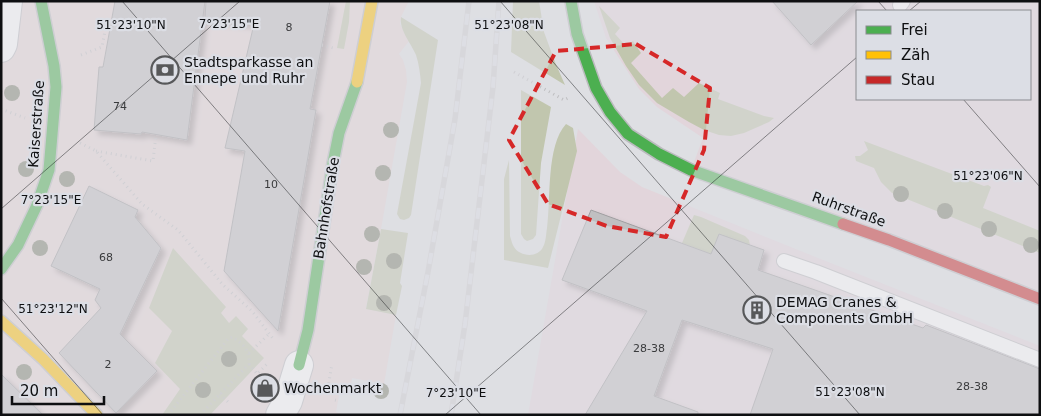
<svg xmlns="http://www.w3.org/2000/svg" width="1041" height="416" font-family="'DejaVu Sans',sans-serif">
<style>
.commercial{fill:#e4d5d6}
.industrial{fill:#e2d5db;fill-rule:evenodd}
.green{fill:#c1c6ae}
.building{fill:#c0bfc1;stroke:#9f9ea0;filter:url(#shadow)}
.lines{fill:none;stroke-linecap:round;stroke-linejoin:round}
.lane-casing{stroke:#bbbbbe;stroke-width:16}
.street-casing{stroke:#bbbbbe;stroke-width:30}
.fast-casing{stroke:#bbbbbe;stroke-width:14}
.slow-casing{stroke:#bbbbbe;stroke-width:14}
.jam-casing{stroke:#bbbbbe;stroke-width:14}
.path{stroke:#bebec0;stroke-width:3;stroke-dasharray:1 4;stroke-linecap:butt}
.lane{stroke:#fafafb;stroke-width:14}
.street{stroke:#fafafb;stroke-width:28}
.fast{stroke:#4caf50;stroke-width:11}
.slow{stroke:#ffc107;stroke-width:11}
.jam{stroke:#c62828;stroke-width:11}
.rail-casing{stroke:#cfcfd0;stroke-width:5.5}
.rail{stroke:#dcdee5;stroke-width:4;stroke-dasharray:11;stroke-linecap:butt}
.tree{fill:#828573}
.marked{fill:none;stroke:#d62828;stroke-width:4;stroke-dasharray:10 6;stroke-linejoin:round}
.ticks{fill:none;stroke:#0e0f11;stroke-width:1;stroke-opacity:0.45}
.labels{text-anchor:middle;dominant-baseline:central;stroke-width:4.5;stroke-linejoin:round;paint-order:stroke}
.number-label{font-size:11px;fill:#3a3b3d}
.poi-label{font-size:14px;fill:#0e0f11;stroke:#dcdee5;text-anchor:start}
.street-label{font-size:14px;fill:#0e0f11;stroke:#dcdee5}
.ticks-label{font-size:12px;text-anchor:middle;fill:#0e0f11;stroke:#dcdee5;stroke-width:4.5;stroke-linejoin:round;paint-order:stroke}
</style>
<defs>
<filter id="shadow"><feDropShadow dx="4.5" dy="4.5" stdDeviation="2.5" flood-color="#0004"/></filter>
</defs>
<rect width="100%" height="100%" fill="#dedfe3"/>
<polygon class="commercial" points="1,1 409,1 401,17 400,24 409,41 399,54 403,60 406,70 407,82 381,229 366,308 396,315 384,384 352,378 350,392 340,390 336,412 346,415 1,415"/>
<g class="industrial">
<path d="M594,1H1040V299L691,170L703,138L657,107L639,89L606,38ZM857,11H1030V99H857Z"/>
<polygon points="578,129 620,172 642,187 818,258 1040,346 1040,415 528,415"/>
</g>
<g class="green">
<polygon points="346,1 350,1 349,22 344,49 337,48"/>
<polygon points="513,1 539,1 544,32 555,62 565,85 511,52"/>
<polygon points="599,6 620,28 615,34 626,46 633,41 641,53 631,63 662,98 673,88 684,97 699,83 720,93 718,99 764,116 774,118 769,122 744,133 731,136 719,135 704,130 689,122 657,103 639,85 626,66 610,38"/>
<path d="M401,17L438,40L411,215L409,218L404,220L400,219L397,214L421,83C420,73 419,64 416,55C411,43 399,30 401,17Z"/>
<polygon points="521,90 551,107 541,163 536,235 533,239 527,241 524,239 521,234"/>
<path d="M566,124L573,128L577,151L548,268L504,260V179L509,160L510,236C511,239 512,244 514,247C520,257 538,258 543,247C546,242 546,234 547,228C551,199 546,146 566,124Z"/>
<polygon points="864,141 984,186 988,185 991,187 983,208 1040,231 1040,253 892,193 881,182 874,168 856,161 855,156 860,156 868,150"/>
<polygon points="694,215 701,217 745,236 749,240 750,246 711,254 682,243"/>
<polygon points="381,229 408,233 400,283 402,286 396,315 366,309"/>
<polygon points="173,248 226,307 221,313 229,323 236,316 248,329 242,336 264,358 210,415 162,415 180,389 155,363 172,331 149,308"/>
</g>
<g class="building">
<polygon points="115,1 205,1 187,140 142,132 141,134 94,130 99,67 103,67"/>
<polygon points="206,1 330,1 310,109 316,110 278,331 224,271 245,151 225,148 254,24 205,19"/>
<polygon points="772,1 858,1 811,45"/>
<polygon points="89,186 138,210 135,217 161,248 120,334 157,371 116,413 59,353 101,308 95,300 100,289 51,266"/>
<polygon points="591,210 711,254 719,234 764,250 758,270 923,328 926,325 1040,369 1040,415 750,415 773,349 682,320 654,396 698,412 698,415 585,415 647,311 562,280"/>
<polygon points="1,374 43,415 1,415"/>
</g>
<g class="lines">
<g class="lane-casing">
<g id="lane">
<polyline points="900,5 903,1"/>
<polyline points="784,261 816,272 1040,360"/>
</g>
</g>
<g class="street-casing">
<g id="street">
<polyline points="1,48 3,44 8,1"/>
<polyline points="280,415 288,401 299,365"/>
</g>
</g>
<g class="fast-casing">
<g id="fast">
<polyline points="571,1 577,34 596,88 610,112 628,134 659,154 691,170 843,224"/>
<polyline points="1,269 18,245 37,205 49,170 56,87 54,66 41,1"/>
<polyline points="299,365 308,330 333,163 339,133 357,82"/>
</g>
</g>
<g class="slow-casing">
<g id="slow">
<polyline points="357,82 372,1"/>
<polyline points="1,321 43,359 97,415"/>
</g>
</g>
<g class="jam-casing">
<polyline id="jam" points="843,224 889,240 1040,299"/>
</g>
<g class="path">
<polyline points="322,45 333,48"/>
<polyline points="81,55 102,47 108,15"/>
<polyline points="514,72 564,100 568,98"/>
<polyline points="1,91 1,94"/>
<polyline points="1,109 25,118"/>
<polyline points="80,143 96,151 142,204 178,230 223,285 252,311 274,340"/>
<polyline points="96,151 153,161 156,135"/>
<polyline points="249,353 269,334"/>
<polyline points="249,364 257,374 267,364"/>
<polyline points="327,393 332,364"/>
<polyline points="220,394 229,403"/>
<polyline points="335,400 339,401"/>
<path d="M168,415L228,339L232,337C243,343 251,352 249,364L200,415"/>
</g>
<use href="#lane" class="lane"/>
<use href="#street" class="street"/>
<use href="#fast" class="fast"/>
<use href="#slow" class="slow"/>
<use href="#jam" class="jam"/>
<g class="rail-casing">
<g id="rail">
<polyline points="400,415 428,272 455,119 469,1"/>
<polyline points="451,415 465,324 493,87 499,1"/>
</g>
</g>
<use href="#rail" class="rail"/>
</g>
<g class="tree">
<circle cx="12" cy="93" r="8"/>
<circle cx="391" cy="130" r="8"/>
<circle cx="26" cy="169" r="8"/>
<circle cx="383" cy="173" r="8"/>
<circle cx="67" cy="179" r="8"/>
<circle cx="901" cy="194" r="8"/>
<circle cx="945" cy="211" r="8"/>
<circle cx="989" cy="229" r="8"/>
<circle cx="372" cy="234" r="8"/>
<circle cx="1031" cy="245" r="8"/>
<circle cx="40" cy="248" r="8"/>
<circle cx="394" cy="261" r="8"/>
<circle cx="364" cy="267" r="8"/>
<circle cx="384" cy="303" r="8"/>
<circle cx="229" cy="359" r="8"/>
<circle cx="24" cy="372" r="8"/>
<circle cx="203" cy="390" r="8"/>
<circle cx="381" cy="391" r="8"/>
</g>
<path d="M0 0H1041V416H0ZM636,44L710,88L704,150L666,237L607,226L548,204L509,140L556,51Z" fill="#dedfe3" fill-opacity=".55" fill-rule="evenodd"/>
<path class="marked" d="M636,44L710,88L704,150L666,237L607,226L548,204L509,140L556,51Z"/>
<path class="ticks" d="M122,1L481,415M500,1L860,415M878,1L887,11M909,11L921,1M963,99L1040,187M1,209L240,1M1,298L103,415M445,415L857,57"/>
<defs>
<g id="bank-ring" transform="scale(1.4375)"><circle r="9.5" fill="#dcdee5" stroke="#57585a" stroke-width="1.5"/><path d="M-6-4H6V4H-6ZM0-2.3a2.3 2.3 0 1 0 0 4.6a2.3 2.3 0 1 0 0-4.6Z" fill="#57585a"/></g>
<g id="building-ring" transform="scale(1.4375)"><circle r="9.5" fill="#dcdee5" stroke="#57585a" stroke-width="1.5"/><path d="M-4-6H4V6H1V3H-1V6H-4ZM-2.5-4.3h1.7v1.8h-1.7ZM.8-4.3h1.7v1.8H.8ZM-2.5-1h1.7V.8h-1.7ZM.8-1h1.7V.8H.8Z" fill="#57585a"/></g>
<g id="shop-ring" transform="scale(1.4375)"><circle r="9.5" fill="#dcdee5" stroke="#57585a" stroke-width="1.5"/><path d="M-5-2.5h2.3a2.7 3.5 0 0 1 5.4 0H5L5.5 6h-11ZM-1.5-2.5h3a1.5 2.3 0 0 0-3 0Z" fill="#57585a"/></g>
</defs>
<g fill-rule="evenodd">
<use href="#bank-ring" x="165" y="70"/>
<use href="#building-ring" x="757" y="310"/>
<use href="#shop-ring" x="265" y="388"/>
</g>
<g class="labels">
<g class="number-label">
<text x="289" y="27">8</text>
<text x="120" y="106">74</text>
<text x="271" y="184">10</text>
<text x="106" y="257">68</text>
<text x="649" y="348">28-38</text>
<text x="108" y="364">2</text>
<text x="972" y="386">28-38</text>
</g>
<g class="poi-label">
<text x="184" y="62">Stadtsparkasse an<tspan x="184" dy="16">Ennepe und Ruhr</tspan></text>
<text x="776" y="302">DEMAG Cranes &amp;<tspan x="776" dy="16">Components GmbH</tspan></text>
<text x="284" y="388">Wochenmarkt</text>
</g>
<g class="street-label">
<text transform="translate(36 124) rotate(-86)">Kaiserstraße</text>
<text transform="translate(326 208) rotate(-81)">Bahnhofstraße</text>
<text transform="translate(849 209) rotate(20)">Ruhrstraße</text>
</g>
</g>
<g class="ticks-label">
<text x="229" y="28">7°23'15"E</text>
<text x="131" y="29">51°23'10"N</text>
<text x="509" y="29">51°23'08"N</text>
<text x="988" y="180">51°23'06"N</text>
<text x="51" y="204">7°23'15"E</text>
<text x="53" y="313">51°23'12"N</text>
<text x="850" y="396">51°23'08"N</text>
<text x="456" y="397">7°23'10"E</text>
</g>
<rect width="1041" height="416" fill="none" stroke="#0e0f11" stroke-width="5"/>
<rect x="856" y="10" width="175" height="90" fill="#dcdee5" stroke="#8a8b90"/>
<rect x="866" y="26" width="25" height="8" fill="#4caf50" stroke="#8a8b90"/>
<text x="901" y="35" font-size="15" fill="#0e0f11">Frei</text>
<rect x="866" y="51" width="25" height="8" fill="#ffc107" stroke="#8a8b90"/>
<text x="901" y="60" font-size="15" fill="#0e0f11">Zäh</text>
<rect x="866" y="76" width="25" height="8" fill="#c62828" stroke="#8a8b90"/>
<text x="901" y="85" font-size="15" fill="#0e0f11">Stau</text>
<path d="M12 396v8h92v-8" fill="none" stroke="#0e0f11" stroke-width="2.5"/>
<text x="20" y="396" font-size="15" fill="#0e0f11" stroke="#dcdee5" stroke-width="4" paint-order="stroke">20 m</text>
</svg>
